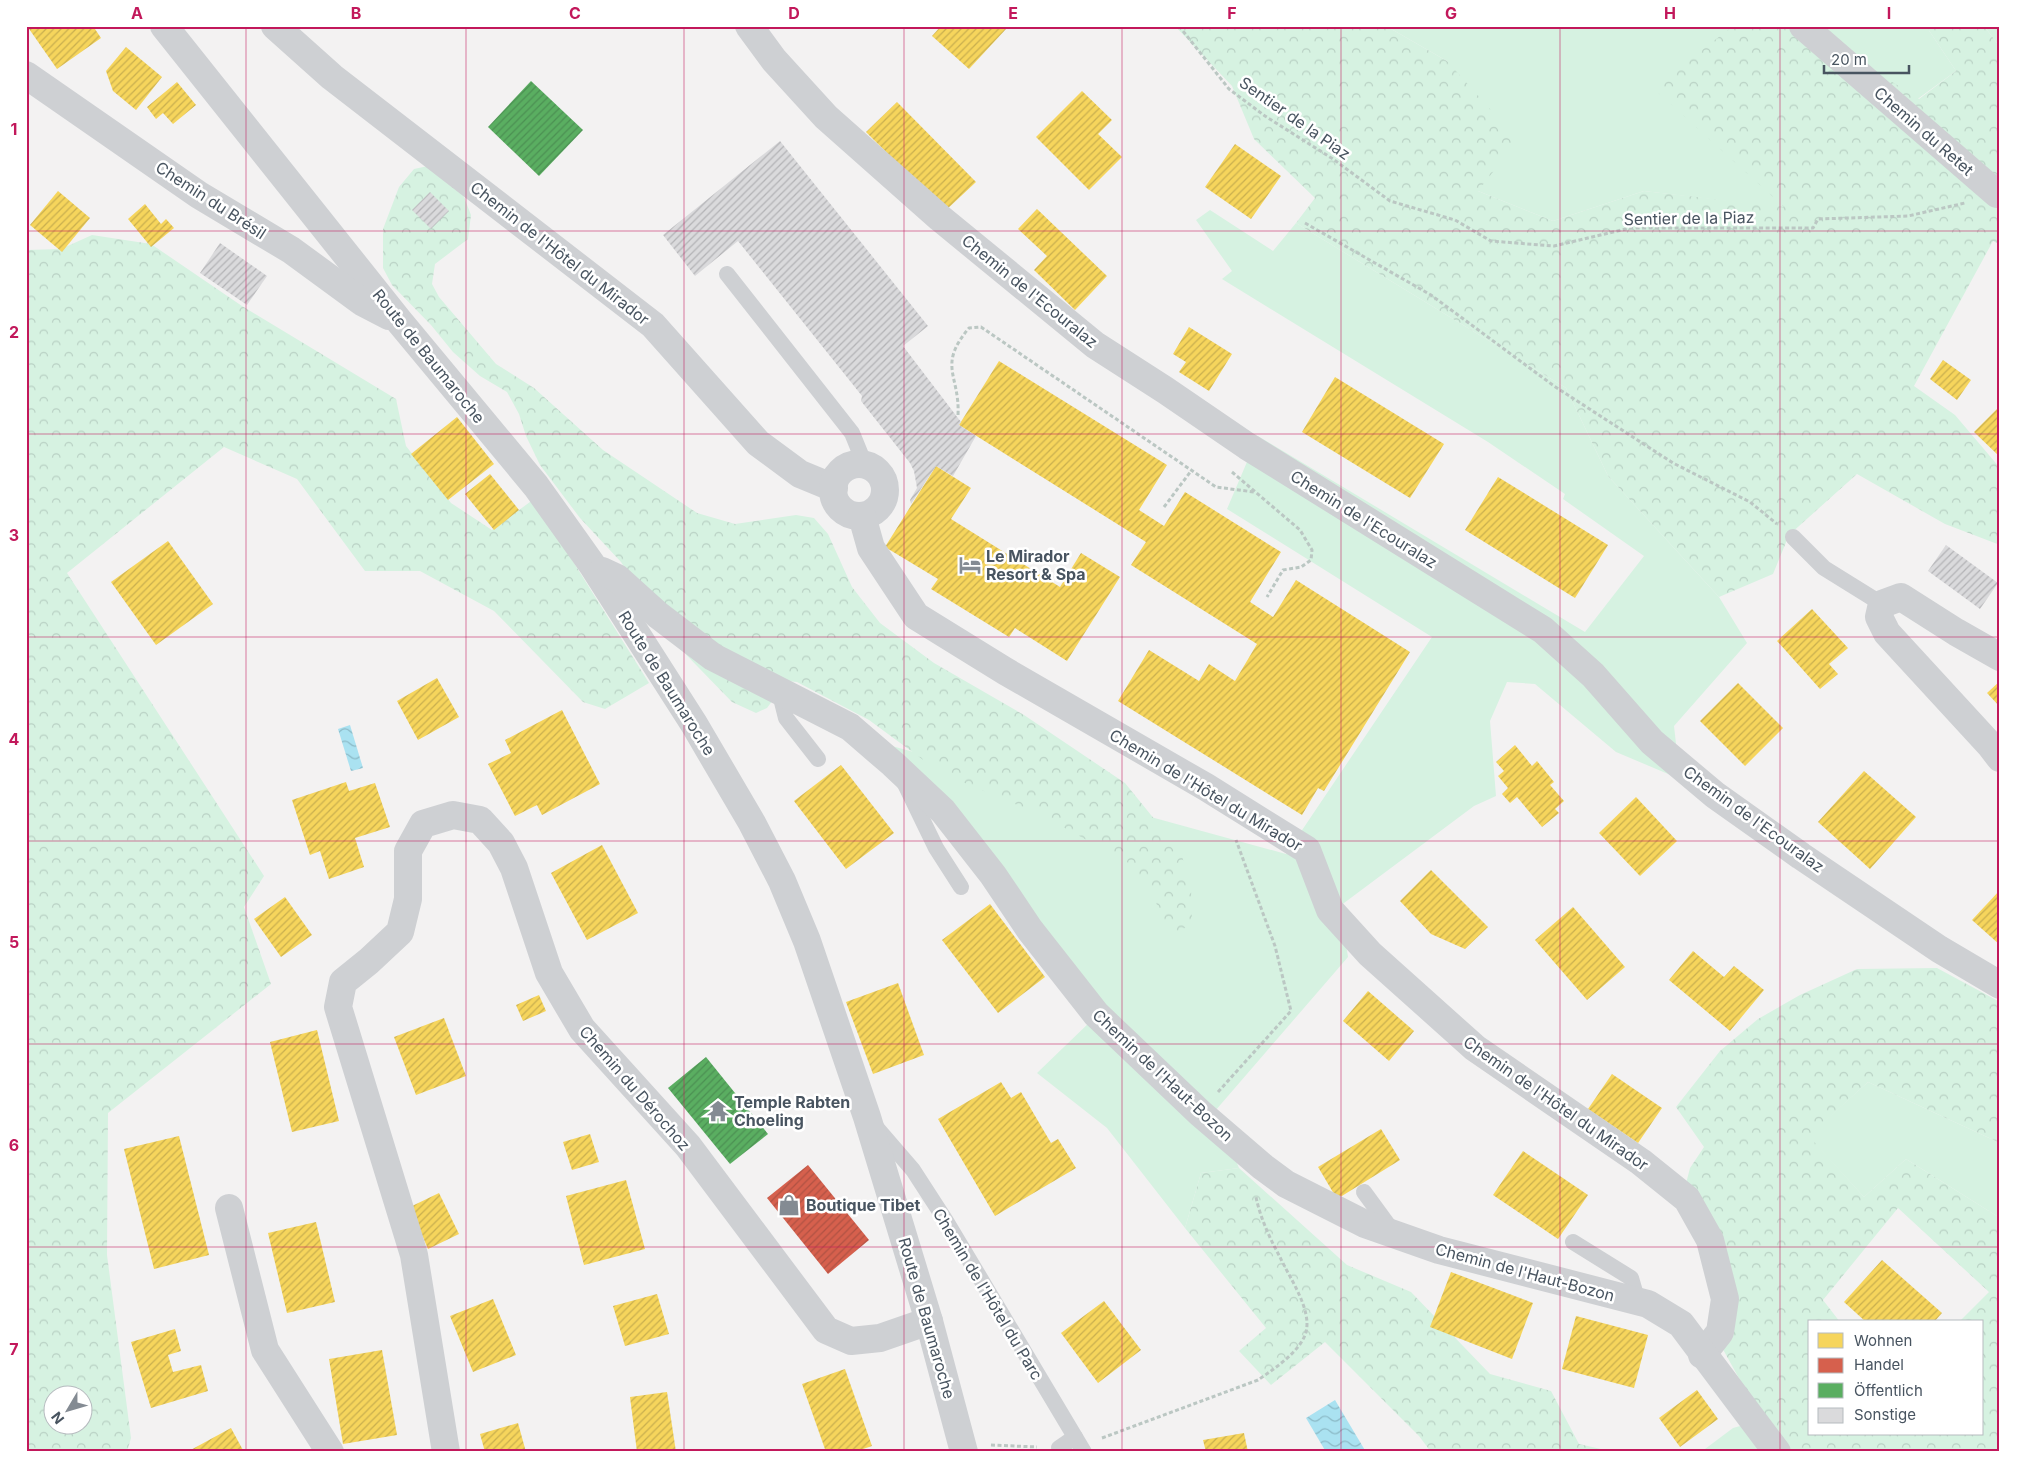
<svg xmlns="http://www.w3.org/2000/svg" width="2026" height="1478" font-family="Inter,sans-serif">
<style>
.grass{fill:#d6f2e1}
.forest{fill:url(#forest-crowns);fill-rule:evenodd}
.water{fill:url(#water-waves)}
.homes{fill:url(#homes-hatch)}
.shops{fill:url(#shops-hatch)}
.public{fill:url(#public-hatch)}
.building{fill:url(#building-hatch)}
.lines{fill:none;stroke-linecap:round;stroke-linejoin:round}
.path{stroke:#bbc7c3;stroke-width:3;stroke-dasharray:4 2.5;stroke-linecap:butt}
.service{stroke:#ced0d3;stroke-width:16}
.minor{stroke:#ced0d3;stroke-width:28}
.grid{fill:none;stroke:#c2185b;stroke-width:1;stroke-opacity:0.55}
.labels{text-anchor:middle;dominant-baseline:central;stroke-width:5;stroke-linejoin:round;paint-order:stroke}
.street-label{font-size:16px;fill:#485460;stroke:#fff}
.poi-label{font-size:16px;font-weight:bold;fill:#485460;stroke:#fff;text-anchor:start}
.neatline{fill:none;stroke:#c2185b;stroke-width:2}
.grid-label{font-size:16px;text-anchor:middle;font-weight:bold;fill:#c2185b}
</style>
<defs>
<pattern id="forest-crowns" width="20" height="18" patternUnits="userSpaceOnUse" patternTransform="scale(1.25)"><rect width="20" height="18" fill="#d6f2e1"/><path d="M2 6a3 3 0 1 1 6 0M12 15a3 3 0 1 1 6 0" fill="none" stroke="#b9d1c4"/></pattern>
<pattern id="water-waves" width="16" height="10" patternUnits="userSpaceOnUse" patternTransform="scale(1.25)"><rect width="16" height="10" fill="#aae2f1"/><path d="M0 5q4-4 8 0t8 0" fill="none" stroke="#8cbac7"/></pattern>
<pattern id="homes-hatch" width="6" height="6" patternUnits="userSpaceOnUse" patternTransform="scale(1.25)"><rect width="6" height="6" fill="#f6d55c"/><path d="M-1 1l2-2M0 6l6-6M5 7l2-2" fill="none" stroke="#c9af4f"/></pattern>
<pattern id="shops-hatch" width="6" height="6" patternUnits="userSpaceOnUse" patternTransform="scale(1.25)"><rect width="6" height="6" fill="#d6604d"/><path d="M-1 1l2-2M0 6l6-6M5 7l2-2" fill="none" stroke="#b05243"/></pattern>
<pattern id="public-hatch" width="6" height="6" patternUnits="userSpaceOnUse" patternTransform="scale(1.25)"><rect width="6" height="6" fill="#5aae61"/><path d="M-1 1l2-2M0 6l6-6M5 7l2-2" fill="none" stroke="#4c9053"/></pattern>
<pattern id="building-hatch" width="6" height="6" patternUnits="userSpaceOnUse" patternTransform="scale(1.25)"><rect width="6" height="6" fill="#dadadc"/><path d="M-1 1l2-2M0 6l6-6M5 7l2-2" fill="none" stroke="#b3b3b6"/></pattern>
</defs>
<rect width="100%" height="100%" fill="#f3f2f2"/>
<g class="grass">
<polygon points="1386,26 1926,26 1956,71 1919,98 1785,208 1644,191 1553,221 1478,191 1447,61"/>
<polygon points="1984,26 2000,26 2000,47"/>
<polygon points="1210,210 1273,251 1296,223 1566,388 1608,476 1719,597 1747,643 1674,726 1680,779 1616,752 1535,684 1507,682 1490,721 1496,796 1474,806 1340,906 1348,957 1215,1111 1239,1168 1201,1173 1185,1228 1107,1128 1037,1073 1092,1020 935,817 848,734 1286,854 1432,637 1227,509 1258,436 1585,632 1644,556 1563,499 1565,494 1488,442 1222,279 1232,271 1196,220"/>
<polygon points="1868,1082 2000,1143 2000,1218 1906,1159 1864,1197 1808,1136"/>
<polygon points="1762,1420 1788,1452 1701,1452 1733,1428"/>
</g>
<g class="forest">
<polygon points="1175,26 1386,26 1447,61 1518,140 1478,191 1553,221 1644,191 1784,207 1653,88 1733,26 1804,26 1919,99 1956,71 1926,26 1984,26 2000,47 2000,245 1993,241 1914,386 1955,415 2000,468 2000,545 1945,524 1857,474 1789,535 1773,574 1719,597 1608,476 1566,388 1296,223 1315,198 1254,139 1232,86"/>
<polygon points="428,166 460,187 471,215 468,239 435,264 432,284 439,297 496,364 534,388 603,450 697,513 735,524 796,515 814,518 828,534 852,587 880,623 934,663 1024,715 1125,783 1181,852 1191,889 1192,917 1187,927 1176,932 1164,923 1150,887 1127,862 1039,814 941,773 869,720 797,682 787,681 767,708 756,713 732,702 666,634 621,562 580,518 540,465 526,436 519,414 507,392 480,376 453,352 431,325 392,285 383,268 383,229 399,187 414,169"/>
<path d="M92,235L151,244L242,306L396,399L406,446L451,503L492,530L534,499L649,683L605,709L583,702L494,611L420,571H365L297,479L224,447L67,573L264,876L244,907L271,984L108,1113L107,1255L131,1438L127,1452H26V250L61,249ZM52,1396H82V1426H52Z"/>
<path d="M1937,968L2000,1002V1143L1868,1082L1809,1136L1864,1197L1906,1159L2000,1218V1452H1788L1762,1420L1709,1324L1715,1300L1702,1241L1681,1203L1690,1168L1704,1147L1676,1107L1720,1051L1758,1019L1800,995L1857,969ZM1898,1208L1989,1292L1959,1322H1982V1434H1810V1322H1840L1823,1300Z"/>
<polygon points="1239,1168 1347,1265 1411,1292 1490,1374 1551,1391 1579,1444 1614,1452 1431,1452 1419,1436 1325,1342 1271,1385 1239,1351 1266,1328 1185,1228 1201,1173"/>
</g>
<g class="water">
<polygon points="350,725 363,768 351,771 338,729"/>
<polygon points="1335,1400 1366,1452 1326,1452 1306,1418"/>
</g>
<g class="homes">
<polygon points="27,26 93,26 101,38 57,69"/>
<polygon points="941,26 1003,26 1006,29 969,69 932,36"/>
<polygon points="126,47 162,77 136,110 113,91 106,71"/>
<polygon points="177,82 196,105 173,124 163,113 156,119 147,107"/>
<polygon points="1082,91 1112,120 1098,134 1122,157 1089,190 1036,137"/>
<polygon points="897,102 976,182 945,211 866,132"/>
<polygon points="1235,144 1281,176 1251,219 1205,187"/>
<polygon points="58,191 90,218 62,252 30,225"/>
<polygon points="145,204 161,224 166,219 174,228 151,247 128,219"/>
<polygon points="1037,209 1107,276 1075,310 1034,270 1047,256 1018,229"/>
<polygon points="1189,327 1232,354 1209,391 1179,372 1186,362 1173,354"/>
<polygon points="1943,360 1971,380 1957,400 1930,379"/>
<polygon points="999,361 1167,465 1139,510 1164,526 1185,492 1281,552 1250,602 1273,617 1296,580 1410,652 1324,791 1318,788 1302,815 1118,701 1149,650 1199,681 1209,664 1235,681 1257,644 1131,565 1146,542 959,425"/>
<polygon points="1335,377 1444,444 1410,498 1302,432"/>
<polygon points="2000,406 2000,457 1974,432"/>
<polygon points="457,417 494,464 448,500 411,454"/>
<polygon points="936,466 971,488 951,519 1060,587 1081,553 1120,577 1067,661 1015,628 1009,637 931,589 938,579 885,547"/>
<polygon points="490,474 519,510 494,530 465,494"/>
<polygon points="1498,477 1608,545 1575,598 1465,530"/>
<polygon points="168,541 213,604 156,645 111,582"/>
<polygon points="1812,609 1848,648 1829,664 1838,674 1820,689 1777,641"/>
<polygon points="437,678 459,717 418,740 397,701"/>
<polygon points="2000,681 2000,707 1987,693"/>
<polygon points="1738,683 1783,728 1745,766 1700,721"/>
<polygon points="562,710 600,784 542,815 537,805 515,816 488,764 511,753 505,740"/>
<polygon points="1515,745 1532,766 1537,761 1554,782 1550,785 1564,801 1555,809 1559,813 1542,827 1517,797 1510,803 1502,794 1508,788 1498,776 1504,771 1496,762"/>
<polygon points="841,765 894,833 846,869 794,801"/>
<polygon points="1864,771 1916,817 1870,869 1818,822"/>
<polygon points="346,782 349,791 375,783 390,827 355,838 364,867 329,879 320,851 310,855 292,800"/>
<polygon points="1636,797 1677,841 1640,876 1599,833"/>
<polygon points="602,845 638,913 587,940 551,873"/>
<polygon points="1431,870 1488,927 1465,949 1431,934 1400,901"/>
<polygon points="2000,890 2000,945 1972,920"/>
<polygon points="285,897 312,935 281,957 254,919"/>
<polygon points="990,904 1045,977 998,1013 942,940"/>
<polygon points="1573,907 1625,967 1587,1000 1535,940"/>
<polygon points="1693,951 1724,977 1734,966 1764,990 1730,1031 1669,980"/>
<polygon points="898,983 924,1055 873,1074 846,1002"/>
<polygon points="1368,991 1414,1031 1389,1061 1343,1021"/>
<polygon points="539,995 546,1011 523,1021 516,1005"/>
<polygon points="444,1018 466,1076 416,1095 394,1037"/>
<polygon points="317,1030 339,1121 292,1132 270,1042"/>
<polygon points="1612,1074 1662,1108 1638,1143 1588,1109"/>
<polygon points="1001,1082 1011,1098 1021,1092 1051,1143 1058,1139 1076,1168 995,1216 938,1119"/>
<polygon points="1381,1129 1400,1160 1337,1199 1318,1167"/>
<polygon points="590,1134 599,1162 572,1170 563,1142"/>
<polygon points="179,1136 209,1255 154,1269 124,1149"/>
<polygon points="1523,1151 1588,1195 1558,1239 1493,1195"/>
<polygon points="626,1180 645,1249 584,1265 566,1196"/>
<polygon points="439,1193 459,1234 428,1249 410,1207"/>
<polygon points="316,1222 335,1302 287,1313 268,1233"/>
<polygon points="1882,1260 1942,1313 1934,1322 1866,1322 1844,1302"/>
<polygon points="1451,1272 1533,1303 1512,1359 1430,1327"/>
<polygon points="657,1294 669,1334 625,1346 613,1306"/>
<polygon points="493,1299 516,1355 473,1372 450,1316"/>
<polygon points="1104,1301 1141,1350 1098,1383 1061,1333"/>
<polygon points="1576,1316 1648,1335 1634,1388 1562,1369"/>
<polygon points="175,1329 181,1351 168,1355 173,1372 201,1365 208,1391 151,1408 131,1342"/>
<polygon points="382,1350 397,1435 343,1444 329,1359"/>
<polygon points="845,1369 872,1446 854,1452 826,1452 802,1384"/>
<polygon points="1697,1390 1718,1419 1680,1447 1659,1418"/>
<polygon points="667,1392 676,1452 637,1452 630,1397"/>
<polygon points="518,1423 526,1452 485,1452 480,1434"/>
<polygon points="231,1428 244,1452 187,1452"/>
<polygon points="1244,1433 1248,1452 1206,1452 1203,1440"/>
</g>
<polygon class="shops" points="808,1165 869,1240 828,1274 767,1198"/>
<g class="public">
<polygon points="531,81 583,130 539,176 488,127"/>
<polygon points="706,1057 768,1134 730,1164 668,1088"/>
</g>
<g class="building">
<polygon points="780,141 928,326 903,346 961,422 959,425 976,436 953,476 936,466 911,504 910,500 917,488 914,471 910,463 861,401 862,396 738,241 695,276 663,235"/>
<polygon points="430,192 449,211 431,229 412,210"/>
<polygon points="220,243 267,276 247,305 200,273"/>
<polygon points="1946,545 1998,583 1980,609 1928,571"/>
</g>
<g class="lines">
<g class="path">
<polyline points="1179,26 1229,89 1265,116 1333,159 1390,201 1455,220 1491,241 1554,246 1630,228 1813,228 1818,219 1908,216 1965,203"/>
<polyline points="1305,223 1431,295 1554,386 1673,463 1750,502 1777,524"/>
<path d="M958,415C960,375 937,366 969,328L981,327L1216,487L1254,492"/>
<polyline points="1232,472 1300,530 1312,550 1311,560 1301,567 1283,570 1267,597"/>
<polyline points="1164,507 1191,471"/>
<polyline points="1218,1092 1291,1011 1275,946 1236,840"/>
<path d="M1102,1438L1258,1380C1274,1369 1301,1351 1306,1332C1312,1309 1289,1277 1280,1257C1270,1239 1260,1217 1256,1197"/>
<polyline points="991,1445 1037,1447"/>
</g>
<g class="service">
<polyline points="727,274 852,433 865,465"/>
<polyline points="1793,537 1824,568 1882,604"/>
<polyline points="779,690 786,718 818,759"/>
<polyline points="904,782 936,848 961,887"/>
<polyline points="875,1126 913,1170 946,1221 1084,1452"/>
<polyline points="1364,1192 1394,1233"/>
<polyline points="1573,1242 1631,1278 1638,1302"/>
<polyline points="1060,1452 1059,1448 1075,1437"/>
</g>
<g class="minor">
<polyline points="164,26 399,321 536,486 593,566 694,724 752,823 782,881 807,941 867,1117 929,1321 964,1452"/>
<polyline points="275,26 332,77 653,325 758,443 800,474 834,488"/>
<polyline points="749,26 774,60 826,117 940,218 1095,345 1165,390 1247,446 1543,630 1593,675 1652,742 1715,795 1801,856 1939,949 2000,985"/>
<polyline points="1803,26 1997,194 2000,194"/>
<polyline points="26,75 199,195 291,250 362,302 389,316"/>
<circle cx="859" cy="490" r="26"/>
<polyline points="862,516 871,548 916,616 1005,671 1206,787 1307,850 1330,910 1370,954 1475,1048 1641,1162 1687,1199 1710,1240 1725,1299 1720,1332 1702,1355"/>
<polyline points="602,571 617,578 658,615 713,657 850,727 893,764 943,811 993,875 1030,930 1096,1014 1200,1113 1263,1167 1286,1184 1365,1224 1439,1250 1648,1304 1681,1324 1777,1452"/>
<polyline points="2000,657 1956,632 1901,597 1882,604 1879,617 1887,633 1990,745 2000,758"/>
<polyline points="229,1208 265,1350 330,1452"/>
<polyline points="446,1452 414,1255 338,1007 343,982 369,961 400,932 408,899 408,851 423,824 453,815 480,820 501,843 514,868 549,973 582,1029 688,1146 826,1330 851,1341 880,1338 929,1321"/>
</g>
</g>
<path class="grid" d="M246,26V1452M466,26V1452M684,26V1452M904,26V1452M1122,26V1452M1341,26V1452M1560,26V1452M1780,26V1452M26,231H2000M26,434H2000M26,637H2000M26,841H2000M26,1044H2000M26,1247H2000"/>
<defs>
<g id="hotel-bare" transform="scale(1.725)"><path d="M-6-4.5h1.5V1H6V5H4.5V3h-9V5H-6ZM-4 0a1.8 1.8 0 1 1 3.6 0ZM.5 0V-2.5h3Q6-2.5 6 0Z" fill="#848b93" stroke="#fff" stroke-width="2.5" paint-order="stroke"/></g>
<g id="temple-bare" transform="scale(1.725)"><path d="M0-6L5-2H3V0L6.5 2.5H4V6H1.5V3h-3V6H-4V2.5H-6.5L-3 0V-2H-5Z" fill="#848b93" stroke="#fff" stroke-width="2.5" paint-order="stroke"/></g>
<g id="shop-bare" transform="scale(1.725)"><path d="M-5-2.5h2.3a2.7 3.5 0 0 1 5.4 0H5L5.5 6h-11ZM-1.5-2.5h3a1.5 2.3 0 0 0-3 0Z" fill="#848b93" stroke="#fff" stroke-width="2.5" paint-order="stroke"/></g>
</defs>
<g fill-rule="evenodd">
<use href="#hotel-bare" x="970" y="565"/>
<use href="#temple-bare" x="718" y="1111"/>
<use href="#shop-bare" x="789" y="1205"/>
</g>
<g class="labels">
<g class="street-label">
<text transform="translate(1295 118) rotate(35)">Sentier de la Piaz</text>
<text transform="translate(1924 131) rotate(41)">Chemin du Retet</text>
<text transform="translate(211 200) rotate(33)">Chemin du Brésil</text>
<text transform="translate(1689 218) rotate(-1)">Sentier de la Piaz</text>
<text transform="translate(560 253) rotate(38)">Chemin de l'Hôtel du Mirador</text>
<text transform="translate(1030 291) rotate(39)">Chemin de l'Ecouralaz</text>
<text transform="translate(429 356) rotate(51)">Route de Baumaroche</text>
<text transform="translate(1364 519) rotate(32)">Chemin de l'Ecouralaz</text>
<text transform="translate(667 683) rotate(58)">Route de Baumaroche</text>
<text transform="translate(1206 790) rotate(31)">Chemin de l'Hôtel du Mirador</text>
<text transform="translate(1754 819) rotate(36)">Chemin de l'Ecouralaz</text>
<text transform="translate(1163 1075) rotate(43)">Chemin de l'Haut-Bozon</text>
<text transform="translate(635 1088) rotate(49)">Chemin du Dérochoz</text>
<text transform="translate(1556 1103) rotate(35)">Chemin de l'Hôtel du Mirador</text>
<text transform="translate(1525 1272) rotate(15)">Chemin de l'Haut-Bozon</text>
<text transform="translate(988 1294) rotate(59)">Chemin de l'Hôtel du Parc</text>
<text transform="translate(927 1318) rotate(74)">Route de Baumaroche</text>
</g>
<g class="poi-label">
<text x="986" y="556">Le Mirador<tspan x="986" dy="18">Resort &amp; Spa</tspan></text>
<text x="734" y="1102">Temple Rabten<tspan x="734" dy="18">Choeling</tspan></text>
<text x="806" y="1205">Boutique Tibet</text>
</g>
</g>
<rect width="2026" height="1478" fill="none" stroke="#ffffff" stroke-width="55"/>
<rect x="1808" y="1320" width="175" height="115" fill="#ffffff" stroke="#b6bbbf"/>
<rect x="1818" y="1333" width="25" height="15" fill="#f6d55c" stroke="#b6bbbf"/>
<text x="1854" y="1346" font-size="15" fill="#485460">Wohnen</text>
<rect x="1818" y="1358" width="25" height="15" fill="#d6604d" stroke="#b6bbbf"/>
<text x="1854" y="1370" font-size="15" fill="#485460">Handel</text>
<rect x="1818" y="1383" width="25" height="15" fill="#5aae61" stroke="#b6bbbf"/>
<text x="1854" y="1396" font-size="15" fill="#485460">Öffentlich</text>
<rect x="1818" y="1408" width="25" height="15" fill="#dadadc" stroke="#b6bbbf"/>
<text x="1854" y="1420" font-size="15" fill="#485460">Sonstige</text>
<g transform="translate(68 1410) rotate(232)"><circle r="24" fill="#ffffff" stroke="#b6bbbf"/>
<path d="M0-4L9 19L0 12L-9 19Z" fill="#848b93"/>
<text y="-8" font-size="14" font-weight="bold" text-anchor="middle" fill="#485460">N</text>
</g>
<path d="M1824 65v8h85v-8" fill="none" stroke="#485460" stroke-width="2.5"/>
<text x="1831" y="65" font-size="15" fill="#485460" stroke="#ffffff" stroke-width="4" paint-order="stroke">20 m</text>
<rect x="28" y="28" width="1970" height="1422" class="neatline"/>
<g class="grid-label">
<text x="137" y="19">A</text>
<text x="356" y="19">B</text>
<text x="575" y="19">C</text>
<text x="794" y="19">D</text>
<text x="1013" y="19">E</text>
<text x="1232" y="19">F</text>
<text x="1451" y="19">G</text>
<text x="1670" y="19">H</text>
<text x="1889" y="19">I</text>
<text x="14" y="135">1</text>
<text x="14" y="338">2</text>
<text x="14" y="541">3</text>
<text x="14" y="745">4</text>
<text x="14" y="948">5</text>
<text x="14" y="1151">6</text>
<text x="14" y="1355">7</text>
</g>
</svg>
